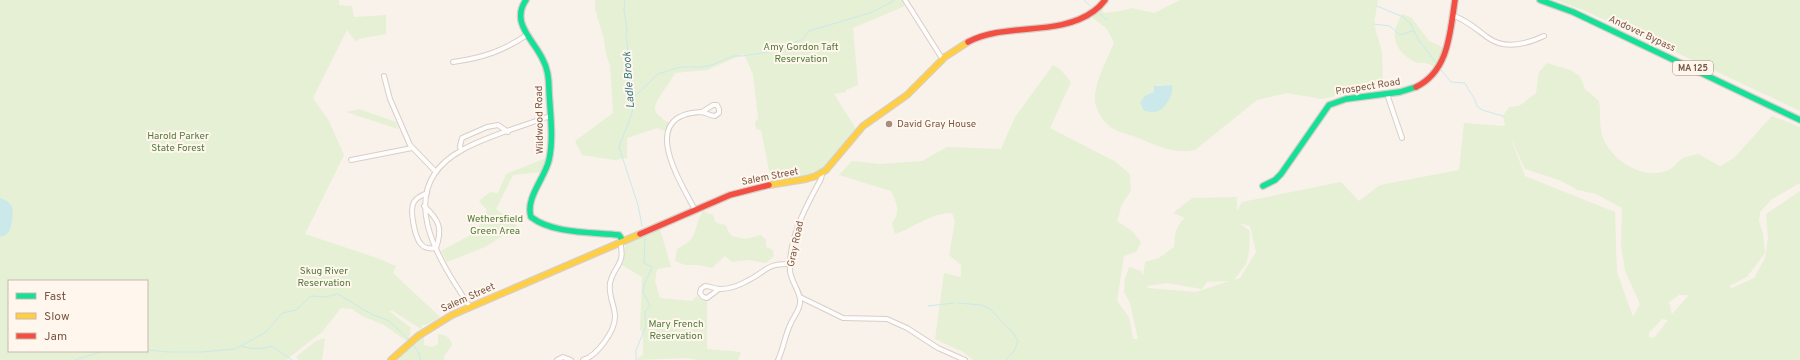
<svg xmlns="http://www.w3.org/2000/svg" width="1800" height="360" font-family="Overpass,sans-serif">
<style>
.green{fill:#e5f0d4;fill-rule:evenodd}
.water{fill:#cbe9eb}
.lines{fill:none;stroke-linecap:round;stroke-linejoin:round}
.stream{stroke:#cbe9eb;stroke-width:1}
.street-casing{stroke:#d8cec8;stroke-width:6}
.fast-casing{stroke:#d9cec7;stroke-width:8}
.slow-casing{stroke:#d9cec7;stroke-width:8}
.jam-casing{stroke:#d9cec7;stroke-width:8}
.street{stroke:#fefdfc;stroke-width:4}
.fast{stroke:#16e098;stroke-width:5.5}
.slow{stroke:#ffcf43;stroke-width:5.5}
.jam{stroke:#f24e42;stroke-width:5.5}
.poi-dot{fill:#a78d80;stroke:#fff7ed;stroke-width:1.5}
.labels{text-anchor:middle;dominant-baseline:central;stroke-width:4;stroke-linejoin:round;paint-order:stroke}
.shield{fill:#fff7ed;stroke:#a38779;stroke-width:1}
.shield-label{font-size:9px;font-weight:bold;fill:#7b5747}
.street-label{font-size:10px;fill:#7b5747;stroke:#fff7ed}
.park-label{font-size:10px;fill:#517b3b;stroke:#fff7ed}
.poi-label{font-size:10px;fill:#7b5747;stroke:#fff7ed;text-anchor:start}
.water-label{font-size:11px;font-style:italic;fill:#387882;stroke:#fff7ed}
</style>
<rect width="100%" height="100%" fill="#f9f2eb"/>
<g class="green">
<path d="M0,0H339V5L352,6L354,17L386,15V34L358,39L356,42L347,30L313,98L329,121L344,155L305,234L377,258L396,266L393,273L440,317L426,325H422L421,329L393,311H389L411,328L409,340H405L384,325L362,316L352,309L341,308L322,332L286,360H0ZM9,281H147V351H9Z"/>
<path d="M595,0H902L905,6L853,28L858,85L846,90V92L834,94L856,129C845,142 828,169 811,175C799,179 784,179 771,181L761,130L756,129L755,122L758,118L753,74L744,54L707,70L675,73C672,81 653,102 655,110C656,115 665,120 669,123L665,131L657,128L627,138V158L615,160L582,155L575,141L613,113L610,65L606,55L604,39L595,9Z"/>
<path d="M1180,0H1378L1374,24L1382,52L1383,86L1322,99L1287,93L1257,100L1195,150C1175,155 1155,145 1136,137C1127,134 1113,131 1106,123C1101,118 1096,109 1095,101C1094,82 1107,60 1114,43L1107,29L1092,17L1097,10L1101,8L1104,13L1121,11L1132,8L1154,13ZM1157,85H1172C1170,102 1162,115 1144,111L1140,102L1146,95L1154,92Z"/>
<polygon points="1556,0 1800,0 1800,111 1650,40 1583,10"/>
<path d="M1402,14L1412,18L1429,41L1444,48V55L1435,68C1424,60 1424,65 1415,62C1406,58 1396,48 1395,38C1393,30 1399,21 1402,14Z"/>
<path d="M1547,63L1570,70L1580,76L1585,89L1599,101C1601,112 1599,123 1602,135C1610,159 1640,180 1666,171C1673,169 1677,162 1683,158C1688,156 1694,155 1698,154L1720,166L1734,158L1772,116L1800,127V183L1772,199L1760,212L1759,221L1763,234L1765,253L1747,277L1729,286L1732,288L1754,278L1765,258L1768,238L1766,214L1800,191V360H973L963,352L935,339L944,273L961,277V265L949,255L955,221L952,213C932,212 914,228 895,234L892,223C901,211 897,204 891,191L839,175L852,161L879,164L922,161L947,147L1001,149L1015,117L1053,65L1060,69L1071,82L1050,128L1116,162L1130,174L1131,191L1122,204L1117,221L1132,231L1141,242L1136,252L1124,256L1117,301L1129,317L1133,339H1138L1130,303L1124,292L1125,279L1129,267L1141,271L1143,276L1145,262L1159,258L1174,247C1175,235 1175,226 1185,218L1173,213L1192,198L1237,197V211L1242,202L1341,182L1359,201L1380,185L1459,170L1464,123L1505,126L1503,116L1509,107L1519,106L1536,93L1539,72ZM1510,136L1525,169L1559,180L1578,190L1596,194L1622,208L1621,245L1625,271L1640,304L1633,317L1617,272L1615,212L1525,176ZM1239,223L1250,226L1256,252L1240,278L1234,280L1246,264L1249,252L1250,231ZM1229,281L1196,292L1148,288L1147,286L1167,283L1202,289L1207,282ZM1679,295H1689L1672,314L1669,302ZM1662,319L1668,320L1654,338L1649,337V333Z"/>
<polygon points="359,109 396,122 398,129 346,112"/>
<polygon points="546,158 542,172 513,175 496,209 518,226 485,247 447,262 441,251 476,232 487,210 479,201 490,192 498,193 506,174"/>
<path d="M703,211L713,215L716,223L726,225L728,231L732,236L746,239L761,235L766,240V247L773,250L774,256L766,263L749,260L732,262L725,256L712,268L698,265H685L675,261L677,249C701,237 691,231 703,211Z"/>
<path d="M660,229L671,267L657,269L655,281L660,298L692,301L697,296L702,301H707V349L741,352L738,360H697L688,358L635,360L643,355V333L640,330L642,277L622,265C626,258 623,249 626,244Z"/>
<path d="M438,334C446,335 450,337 452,345L444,356V360H396L424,335V345L433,347L438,344Z"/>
<polygon points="325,338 322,360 299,360 296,357 316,341"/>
</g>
<g class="water">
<path d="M1172,85C1174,95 1164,112 1154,112C1151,113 1147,111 1144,111L1140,102L1146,95L1154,92V86Z"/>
<path d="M0,198C13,202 14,209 12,221C10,230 10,235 0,237Z"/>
</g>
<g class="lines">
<g class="stream">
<polyline points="625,0 624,10 627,30 626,37 632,78 633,110 619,147 638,205 642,226"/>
<polyline points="1084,0 1090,6"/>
<polyline points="1377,6 1403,17 1410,23 1418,39 1437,64"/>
<polyline points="1100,14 1107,20"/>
<polyline points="1374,24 1390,26 1400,35 1412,31 1415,32"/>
<path d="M1441,70L1451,82L1465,83C1469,92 1475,97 1477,106L1482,110L1503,116"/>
<polyline points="633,98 658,74 680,67 702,67 712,65 733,56 742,56 769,52 785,45 802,40 809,31 873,12 895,0"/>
<polyline points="958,303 981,305 990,309 1014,334 1018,341 1014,351 1006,360"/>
<polyline points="928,306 954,303"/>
<polyline points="413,344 420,355 420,360"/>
<path d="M241,346C252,349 261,350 271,346L292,360"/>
<polyline points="147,350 169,352 202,352 235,349 266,332 282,313 296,310 311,296 325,297 338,294 371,314 389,321 409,340"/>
<polyline points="75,360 104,351"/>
<polyline points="636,360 636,350 646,326 645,312 650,306 643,292 644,285 652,267 644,263 645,238"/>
</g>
<g class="street-casing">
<g id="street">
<polyline points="905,0 943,60"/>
<path d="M1452,15C1466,20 1475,28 1487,37C1504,50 1527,44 1544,36"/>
<path d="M453,62C482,58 504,51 528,34"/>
<polyline points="384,76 390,99 410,145 436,172"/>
<polyline points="1387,94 1402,138"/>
<polyline points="461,150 460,146 462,138 487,127 498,125 508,132"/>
<polyline points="351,160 412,148"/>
<path d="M424,206C439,220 443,228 436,248C430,249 425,249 421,244C415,238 409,209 414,202C417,197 422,195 427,193"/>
<path d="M695,210C680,181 637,115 701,112C705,112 710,116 715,116L719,113V109L717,105H713L702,112"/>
<path d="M719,289L707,298L703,297L700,293L701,289L705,286C710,286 715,289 720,289C729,289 740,285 747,281C766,272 766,263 790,264"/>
<polyline points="800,297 843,318 887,319 907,328 938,348 965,360"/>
<path d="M470,307C439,260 391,189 462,150C489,135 521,127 550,116"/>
<polyline points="557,360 563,357 571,360"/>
<path d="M583,360C597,356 615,331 615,317C615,305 608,296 610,283C614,265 626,265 620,242"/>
<path d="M778,360C783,349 785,336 790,325C793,317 799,312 800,303C802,294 791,282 790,271C788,239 806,206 821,179L822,174"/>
</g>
</g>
<g class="fast-casing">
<g id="fast">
<path d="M526,0C510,23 534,40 543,60C548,69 549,80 549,90C550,113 554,137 549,160C545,178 525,198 531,217C553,234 592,232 619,235L623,241"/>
<polyline points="1540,0 1573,12 1800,120"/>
<polyline points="1263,186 1275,180 1281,174 1329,105 1346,99 1400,92 1416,87"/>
</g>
</g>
<g class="slow-casing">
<g id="slow">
<polyline points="769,185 806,179 816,176 826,170 863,126 907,95 945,57 968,42"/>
<polyline points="391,360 418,336 452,315 640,234"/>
</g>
</g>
<g class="jam-casing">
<g id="jam">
<path d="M968,42C1005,22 1059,37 1094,11C1098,8 1102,4 1105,0"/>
<path d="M1416,87C1449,71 1450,32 1455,0"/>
<polyline points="640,234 730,195 769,185"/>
</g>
</g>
<use href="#street" class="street"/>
<use href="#fast" class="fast"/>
<use href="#slow" class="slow"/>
<use href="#jam" class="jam"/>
</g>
<circle class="poi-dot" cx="889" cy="124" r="4"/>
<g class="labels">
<rect class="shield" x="1673" y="61" width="40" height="14" rx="3"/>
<g class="shield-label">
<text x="1693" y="68">MA 125</text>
</g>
<g class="street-label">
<text transform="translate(1642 34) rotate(25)">Andover Bypass</text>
<text transform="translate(1368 87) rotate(-9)">Prospect Road</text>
<text transform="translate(540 120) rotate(-91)">Wildwood Road</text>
<text transform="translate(770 177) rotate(-11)">Salem Street</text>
<text transform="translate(796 244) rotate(-78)">Gray Road</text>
<text transform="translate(468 298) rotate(-24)">Salem Street</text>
</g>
<g class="park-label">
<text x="801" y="47">Amy Gordon Taft<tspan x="801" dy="12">Reservation</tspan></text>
<text x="178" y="136">Harold Parker<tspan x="178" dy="12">State Forest</tspan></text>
<text x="495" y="219">Wethersfield<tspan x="495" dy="12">Green Area</tspan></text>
<text x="324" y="271">Skug River<tspan x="324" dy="12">Reservation</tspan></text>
<text x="676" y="324">Mary French<tspan x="676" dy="12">Reservation</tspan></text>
</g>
<g class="poi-label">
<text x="897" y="124">David Gray House</text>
</g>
<g class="water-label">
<text transform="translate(629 80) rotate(-94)">Ladle Brook</text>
</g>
</g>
<rect x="8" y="280" width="140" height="72" fill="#fff7ed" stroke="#cab7ab"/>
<rect x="16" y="293" width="20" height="6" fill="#16e098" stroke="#cab7ab"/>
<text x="44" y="300" font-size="12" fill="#7b5747">Fast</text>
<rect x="16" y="313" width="20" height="6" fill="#ffcf43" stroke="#cab7ab"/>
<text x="44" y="320" font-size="12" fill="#7b5747">Slow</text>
<rect x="16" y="333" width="20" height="6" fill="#f24e42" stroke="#cab7ab"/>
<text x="44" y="340" font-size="12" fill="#7b5747">Jam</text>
</svg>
